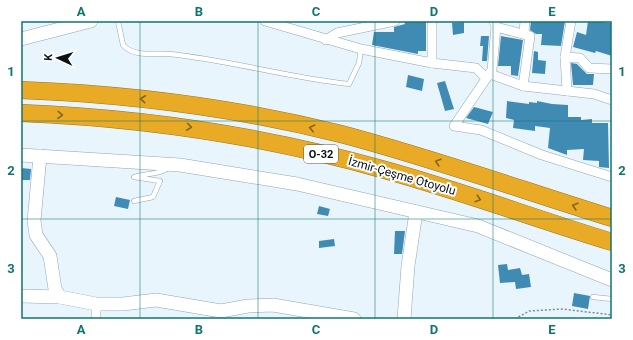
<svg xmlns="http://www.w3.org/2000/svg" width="633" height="340" font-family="Roboto,sans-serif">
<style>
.building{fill:#408bb3}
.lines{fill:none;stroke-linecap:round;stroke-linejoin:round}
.lane-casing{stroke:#92a6b2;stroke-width:5.5}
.street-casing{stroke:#92a6b2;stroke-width:10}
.secondary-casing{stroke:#92a6b2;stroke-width:14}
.highway-casing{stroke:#9b751f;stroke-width:18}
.path{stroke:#7f898f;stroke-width:1.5;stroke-dasharray:2 2;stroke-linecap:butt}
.lane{stroke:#fff;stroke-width:4.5}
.street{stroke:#fff;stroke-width:9}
.secondary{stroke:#fff;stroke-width:13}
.highway{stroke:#e9ab25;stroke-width:17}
.oneway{stroke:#84661e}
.grid{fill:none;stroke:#0f766e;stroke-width:1;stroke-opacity:0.55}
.labels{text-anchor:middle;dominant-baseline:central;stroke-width:4;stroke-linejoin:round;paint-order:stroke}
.shield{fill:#fff;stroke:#53585b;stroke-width:1}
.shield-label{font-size:11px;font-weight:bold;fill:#091115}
.street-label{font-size:12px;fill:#091115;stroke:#fff}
.neatline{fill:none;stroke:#0f766e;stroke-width:1.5}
.grid-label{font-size:13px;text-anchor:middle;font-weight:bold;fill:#0f766e}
</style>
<rect width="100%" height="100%" fill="#e9f5fd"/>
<g class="building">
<polygon points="404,21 426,21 426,51 418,51 418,54 372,45 374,32 394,32 394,27 405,24"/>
<polygon points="531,21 565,21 561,46 541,45 542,34 536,34 530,30"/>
<polygon points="588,21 612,23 612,56 596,51 595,53 573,47 577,32 586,35"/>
<polygon points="464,22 464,33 453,35 452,23"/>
<polygon points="481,36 489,36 487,61 482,61 483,46 480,46"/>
<polygon points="501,36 523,40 518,76 511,75 511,66 498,66"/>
<polygon points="534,51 538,52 538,60 546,61 545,74 532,73"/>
<polygon points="571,63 577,64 587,74 594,74 593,85 573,85"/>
<polygon points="408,75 424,79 422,91 406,87"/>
<polygon points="445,81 454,109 445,111 437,83"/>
<polygon points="507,101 529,104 529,102 537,103 537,101 552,104 568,105 568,117 581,117 581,120 592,119 592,123 608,123 609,168 599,167 599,161 583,160 584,149 567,150 567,155 548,148 550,128 535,126 535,131 513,128 514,120 506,118"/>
<polygon points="474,107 493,112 488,124 466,118"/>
<polygon points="21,168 31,169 30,180 21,180"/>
<polygon points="116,197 130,200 128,209 114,206"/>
<polygon points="319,206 330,209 328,216 317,214"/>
<polygon points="395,231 405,231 402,254 394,254"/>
<polygon points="334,239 335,246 319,248 319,241"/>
<polygon points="507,264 508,270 520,268 522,275 529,274 531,287 516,289 515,282 500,283 498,265"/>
<polygon points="574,293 590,296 588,309 572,306"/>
</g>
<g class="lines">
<g class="lane-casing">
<g id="lane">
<path d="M118,21L123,45C133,57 155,53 169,54C230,60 289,78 349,84L359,63L361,49"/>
<path d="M134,201L153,197L160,181L134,177C145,173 159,175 168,168"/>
<polyline points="593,297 612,299"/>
</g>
</g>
<g class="street-casing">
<g id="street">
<polyline points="265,21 361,49 432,63 476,68 484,76 490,74 523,86 594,94 612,100"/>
<polyline points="432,21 432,63"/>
<polyline points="494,21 496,27 492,70 454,126 481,130 542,155 612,177"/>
<polyline points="496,27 530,36 523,86"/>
<polyline points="524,33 525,21"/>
<polyline points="326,40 337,33 395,21"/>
<polyline points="565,57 580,58 589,68 612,69"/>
<polyline points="567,91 565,57 571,21"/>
<polyline points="96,304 96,319"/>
</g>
</g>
<g class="secondary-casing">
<g id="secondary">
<polyline points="21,39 91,21"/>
<polyline points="21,155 180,165 297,184 478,226 612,280"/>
<polyline points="40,156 34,221 36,235 50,256 55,289 60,297 96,304 123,304 156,300 221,311 248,306 273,305 354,319"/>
<polyline points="21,296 60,297"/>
<polyline points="404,319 408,266 416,212"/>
</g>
</g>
<g class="highway-casing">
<g id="highway">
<path d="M21,90C128,94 237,108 341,134C432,158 522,190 612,218"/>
<path d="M21,113C145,118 266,136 385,170C461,191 536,219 612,242"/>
</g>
</g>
<polyline class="path" points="515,319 529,311 563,309 612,315"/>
<use href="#lane" class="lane"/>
<use href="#street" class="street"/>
<use href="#secondary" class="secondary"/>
<use href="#highway" class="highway"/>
</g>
<defs><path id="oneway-chevron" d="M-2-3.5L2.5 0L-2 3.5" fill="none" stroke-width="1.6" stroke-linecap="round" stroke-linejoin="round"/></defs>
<g class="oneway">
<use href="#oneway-chevron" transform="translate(143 99) rotate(-174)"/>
<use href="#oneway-chevron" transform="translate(60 115) rotate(2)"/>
<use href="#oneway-chevron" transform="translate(189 127) rotate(8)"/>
<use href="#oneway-chevron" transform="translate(312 128) rotate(-167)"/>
<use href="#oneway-chevron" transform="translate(438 162) rotate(-163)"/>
<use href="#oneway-chevron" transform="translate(478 199) rotate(18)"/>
<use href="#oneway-chevron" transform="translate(575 206) rotate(-163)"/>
</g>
<path class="grid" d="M140,21V319M258,21V319M375,21V319M493,21V319M21,121H612M21,219H612"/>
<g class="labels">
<rect class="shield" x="304" y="145" width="34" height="18" rx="3"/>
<g class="shield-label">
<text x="321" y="154">O-32</text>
</g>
<g class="street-label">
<text transform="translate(402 176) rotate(16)">İzmir-Çeşme Otoyolu</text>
</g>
</g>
<rect width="633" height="340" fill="none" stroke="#ffffff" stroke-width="44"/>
<g transform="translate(58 58) rotate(274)" stroke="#ffffff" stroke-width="3" paint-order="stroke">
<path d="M0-3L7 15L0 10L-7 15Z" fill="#091115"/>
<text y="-6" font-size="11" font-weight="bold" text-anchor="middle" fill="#091115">K</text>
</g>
<rect x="22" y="22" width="589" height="296" class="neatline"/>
<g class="grid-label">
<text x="81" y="16">A</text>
<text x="199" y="16">B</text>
<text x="316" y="16">C</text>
<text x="434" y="16">D</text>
<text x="552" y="16">E</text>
<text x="11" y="76">1</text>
<text x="622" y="76">1</text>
<text x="11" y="175">2</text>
<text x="622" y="175">2</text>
<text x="11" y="273">3</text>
<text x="622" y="273">3</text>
<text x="81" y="334">A</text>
<text x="199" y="334">B</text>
<text x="316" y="334">C</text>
<text x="434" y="334">D</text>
<text x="552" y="334">E</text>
</g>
</svg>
